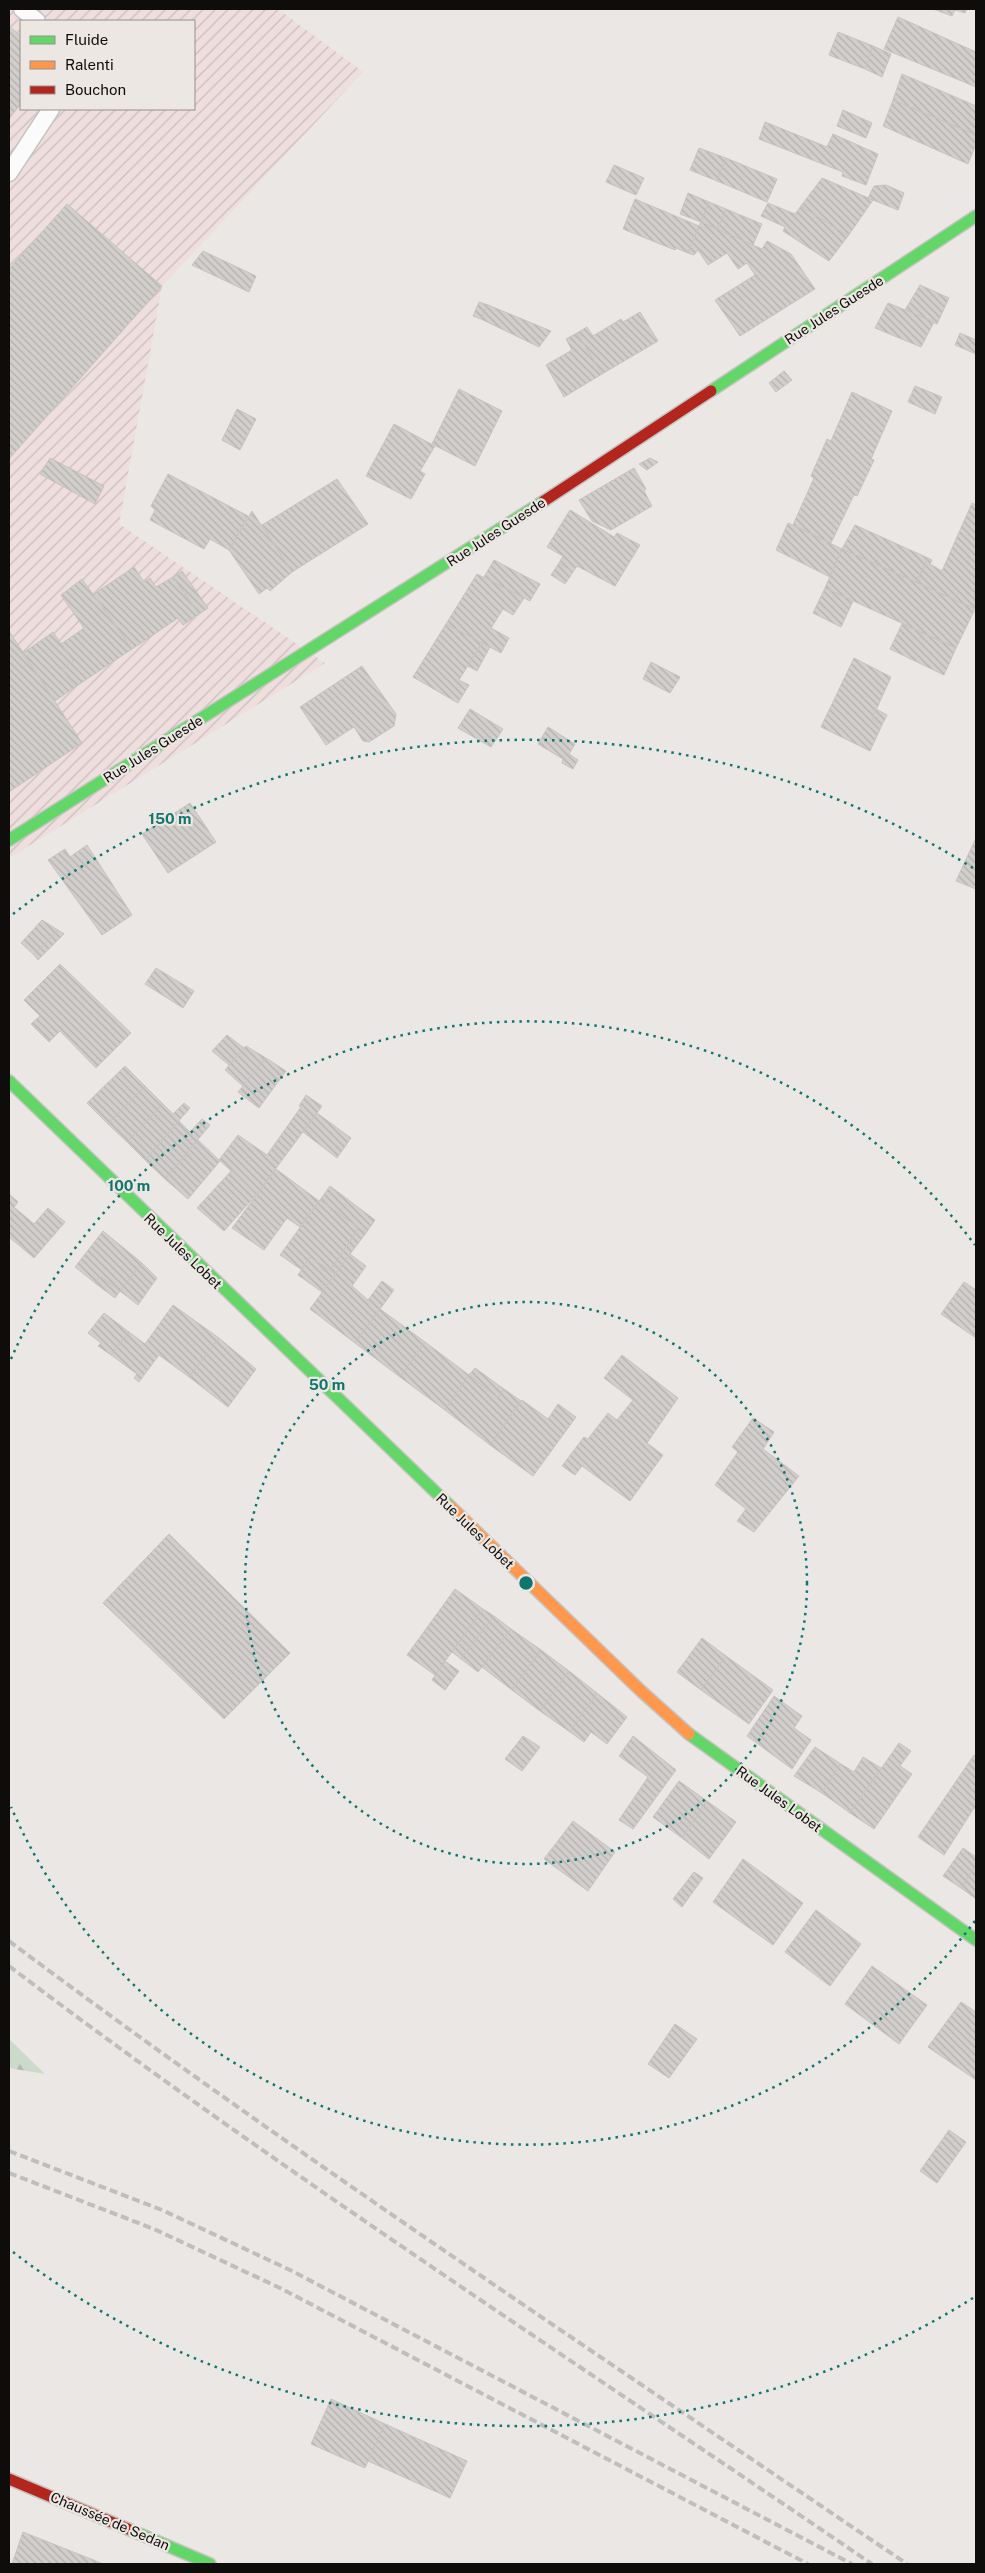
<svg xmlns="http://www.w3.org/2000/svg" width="985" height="2573" font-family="'Public Sans',sans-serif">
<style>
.industrial{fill:url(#industrial-furrows);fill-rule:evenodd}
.forest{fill:url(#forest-firs)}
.building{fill:url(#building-back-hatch);stroke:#c6c3c1}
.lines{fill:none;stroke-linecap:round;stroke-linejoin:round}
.lane-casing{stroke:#c5c3c0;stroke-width:19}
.fast-casing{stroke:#c5c3c0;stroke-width:14}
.slow-casing{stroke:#c5c3c0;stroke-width:14}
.jam-casing{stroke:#c5c3c0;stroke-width:14}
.lane{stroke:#fcfbfb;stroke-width:16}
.fast{stroke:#63d668;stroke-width:11}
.slow{stroke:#ff974d;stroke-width:11}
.jam{stroke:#b3261e;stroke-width:11}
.rail{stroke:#bfbebe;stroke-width:4;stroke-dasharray:8 4;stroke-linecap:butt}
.ring{fill:none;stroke:#0f766e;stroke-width:2.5;stroke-dasharray:2.5 5}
.labels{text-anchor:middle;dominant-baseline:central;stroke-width:4.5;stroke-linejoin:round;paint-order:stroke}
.street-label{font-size:14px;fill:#0f0d0c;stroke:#ece7e2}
.centre{fill:#0f766e;stroke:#ece7e2;stroke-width:2.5}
.ring-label{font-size:15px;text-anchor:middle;font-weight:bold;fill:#0f766e;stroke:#ece7e2;stroke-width:4.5;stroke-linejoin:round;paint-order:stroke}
</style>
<defs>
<pattern id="industrial-furrows" width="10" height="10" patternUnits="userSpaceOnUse" patternTransform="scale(1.25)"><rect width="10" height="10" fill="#eedede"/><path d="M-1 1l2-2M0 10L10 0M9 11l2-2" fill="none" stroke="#cbbdbd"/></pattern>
<pattern id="forest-firs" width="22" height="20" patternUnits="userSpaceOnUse" patternTransform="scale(1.25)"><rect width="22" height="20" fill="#ccdacc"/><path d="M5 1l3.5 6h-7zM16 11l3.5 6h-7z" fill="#aebaae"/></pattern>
<pattern id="building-back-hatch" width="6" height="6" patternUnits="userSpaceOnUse" patternTransform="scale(1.25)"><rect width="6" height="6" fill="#d1cecc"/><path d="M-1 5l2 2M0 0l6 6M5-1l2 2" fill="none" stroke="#b2b0ae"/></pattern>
</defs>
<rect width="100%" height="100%" fill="#eae7e4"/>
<path class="industrial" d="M9,9H278L363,72L162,286L119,524L325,663L9,858ZM21,21H194V109H21Z"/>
<polygon class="forest" points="9,2039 45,2074 9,2068"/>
<g class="building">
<polygon points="933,9 967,9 965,13 955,10 952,16"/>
<polygon points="898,17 976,52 976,87 884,49"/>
<polygon points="9,26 21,36 21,103 9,119"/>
<polygon points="838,32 873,46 865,69 829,55"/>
<polygon points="873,46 891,54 882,77 865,69"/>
<polygon points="902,74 976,106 976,135 893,100"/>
<polygon points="893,100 976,135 976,144 968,164 883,126"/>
<polygon points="843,110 872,123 866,138 837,126"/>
<polygon points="765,122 827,147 833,134 878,154 866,185 842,176 843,172 759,139"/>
<polygon points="699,148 726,158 717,181 690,170"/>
<polygon points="726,158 777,179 767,202 717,181"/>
<polygon points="614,165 644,178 636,195 606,182"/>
<polygon points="822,178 873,200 848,236 801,206"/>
<polygon points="886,185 904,193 898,210 868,198 874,186"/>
<polygon points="688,193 709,202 701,222 680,214"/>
<polygon points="635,199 699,226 688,253 676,248 675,250 623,229"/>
<polygon points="709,202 726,209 717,230 701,222"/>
<polygon points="768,203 795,214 801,206 848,236 829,261 783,231 785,227 761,216"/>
<polygon points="67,204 162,286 9,459 9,269"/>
<polygon points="726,209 762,224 753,245 717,230"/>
<polygon points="701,222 762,249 767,241 791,254 815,289 740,336 715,300 755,275 747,263 738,269 727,253 708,265 698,250 694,255 688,253"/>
<polygon points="203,251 256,276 249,292 192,265"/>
<polygon points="920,285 949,298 937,324 905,310"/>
<polygon points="479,302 488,305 481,319 473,316"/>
<polygon points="888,303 934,322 921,347 875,328"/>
<polygon points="488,305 551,331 539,347 481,319"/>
<polygon points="640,312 658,341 602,374 577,333 587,327 593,336 621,319 623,322"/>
<polygon points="577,333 602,374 564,397 546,365 572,350 566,339"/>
<polygon points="960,333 976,340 976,354 955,345"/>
<polygon points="784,371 792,380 776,392 769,383"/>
<polygon points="915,386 942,397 935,414 908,402"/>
<polygon points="459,389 502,411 475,466 432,444"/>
<polygon points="852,392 892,411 871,459 874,460 857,496 854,495 831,543 793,525 814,478 811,476 827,439 831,441"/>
<polygon points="237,409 256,419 240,450 222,440"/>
<polygon points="394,424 435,446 420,471 425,474 411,499 366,476"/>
<polygon points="50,458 104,486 95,504 40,474"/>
<polygon points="650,458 658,462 647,470 639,464"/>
<polygon points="634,468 646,489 644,491 652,506 611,530 592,521 579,500"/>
<polygon points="168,474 248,516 229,550 210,539 204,549 150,520 155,510 151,506"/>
<polygon points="337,479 368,524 292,572 262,525"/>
<polygon points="972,503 976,505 975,609 916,582 928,558 932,560 930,564 942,571"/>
<polygon points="570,510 614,537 617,533 640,545 615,586 577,566 573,572 559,563 563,556 547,547"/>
<polygon points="252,511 292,572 270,591 267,588 259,594 229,550"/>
<polygon points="788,523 842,549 830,577 776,550"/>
<polygon points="855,525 928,558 916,582 842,549"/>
<polygon points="842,549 975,609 956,648 825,588"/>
<polygon points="494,560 540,584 530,601 484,577"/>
<polygon points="559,563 573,572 565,584 551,575"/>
<polygon points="134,567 144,582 150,578 156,587 173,577 199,614 183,625 178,618 132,649 94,594"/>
<polygon points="182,571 208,608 199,614 173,577"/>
<polygon points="477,574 524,598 513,615 503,609 491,628 509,638 501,653 446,624"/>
<polygon points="82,579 132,649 75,687 62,669 73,661 61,644 84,628 61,595"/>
<polygon points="825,588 853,601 841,627 813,613"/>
<polygon points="446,624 482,643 459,680 469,685 458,703 413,677"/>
<polygon points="902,624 956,648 944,675 890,649"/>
<polygon points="9,631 82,743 9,792"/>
<polygon points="53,632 73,661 62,669 75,687 55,701 23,653"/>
<polygon points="482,643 490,647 477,671 468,666"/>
<polygon points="854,658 891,677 872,719 882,725 870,751 821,727"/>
<polygon points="651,662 680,677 670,693 643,679"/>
<polygon points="362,666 396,714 394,726 369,742 363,741 354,727 326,745 300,707"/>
<polygon points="470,709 503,729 491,747 458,728"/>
<polygon points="876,709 887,715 882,725 872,719"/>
<polygon points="548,727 575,744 569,754 578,760 573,769 562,763 563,759 538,744"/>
<polygon points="190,803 216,842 168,873 142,834"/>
<polygon points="976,838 976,889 956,881"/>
<polygon points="87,845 132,915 102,935 48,860 65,849 70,857"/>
<polygon points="42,920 58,930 34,955 21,943"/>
<polygon points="58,930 64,934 38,960 34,955"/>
<polygon points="60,964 131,1033 96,1068 60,1031 49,1042 31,1024 40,1016 24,1000"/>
<polygon points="156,968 194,991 183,1008 145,984"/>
<polygon points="227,1035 244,1048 229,1065 212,1051"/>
<polygon points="246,1046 266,1058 243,1086 225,1070"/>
<polygon points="266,1058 286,1071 259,1108 238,1092"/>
<polygon points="125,1066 145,1086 108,1124 87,1103"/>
<polygon points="145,1086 163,1104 127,1142 108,1124"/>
<polygon points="306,1095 322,1106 257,1194 219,1160 238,1135 267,1155 301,1107 299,1106"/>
<polygon points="184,1103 190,1108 145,1160 127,1142 163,1104 173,1114"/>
<polygon points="317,1113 351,1138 337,1158 303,1132"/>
<polygon points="202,1119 210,1125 165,1179 145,1160 179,1121 190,1132"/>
<polygon points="198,1140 220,1161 188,1199 165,1179"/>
<polygon points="276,1169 319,1201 300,1227 287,1218 264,1250 232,1228"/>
<polygon points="232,1170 257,1194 224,1231 197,1208"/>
<polygon points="330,1186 375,1220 366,1233 320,1200"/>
<polygon points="9,1194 18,1202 14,1207 34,1224 48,1208 65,1222 34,1258 9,1237"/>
<polygon points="320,1200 359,1228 330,1271 310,1257 302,1270 280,1255"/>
<polygon points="359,1228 366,1233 335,1274 330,1271"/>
<polygon points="103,1231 142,1263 120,1291 100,1276 95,1283 75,1267"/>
<polygon points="350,1254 366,1266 352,1286 368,1300 382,1281 394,1290 355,1343 310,1309"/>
<polygon points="310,1257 335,1274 322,1292 298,1275"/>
<polygon points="142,1263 157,1278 138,1305 120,1291"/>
<polygon points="100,1276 120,1291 115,1298 95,1283"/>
<polygon points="964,1282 976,1290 976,1338 941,1314"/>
<polygon points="173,1305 219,1338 189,1377 159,1355 139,1382 134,1378 137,1374 111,1355 129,1332 145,1344"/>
<polygon points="380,1309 425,1342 400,1377 355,1343"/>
<polygon points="104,1313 129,1332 111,1355 98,1346 101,1343 88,1333"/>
<polygon points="219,1338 256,1369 228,1407 189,1377"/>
<polygon points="425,1342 469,1375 445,1410 400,1377"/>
<polygon points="622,1355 678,1398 647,1443 663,1455 630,1501 582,1466 575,1475 562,1466 584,1437 588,1439 608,1413 617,1420 633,1400 604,1378"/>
<polygon points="475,1368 504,1389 498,1398 469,1375"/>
<polygon points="469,1375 498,1398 504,1389 521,1401 490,1445 445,1410"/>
<polygon points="522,1400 548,1419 558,1404 576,1417 533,1476 490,1445"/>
<polygon points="753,1418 774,1432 763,1449 799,1476 754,1532 737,1521 746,1509 715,1485 738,1452 732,1447"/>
<polygon points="169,1534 290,1653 224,1719 103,1603"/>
<polygon points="455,1589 483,1609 435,1675 407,1655"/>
<polygon points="483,1609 494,1616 461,1659 452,1652"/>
<polygon points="494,1616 511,1629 478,1672 461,1659"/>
<polygon points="511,1629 541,1650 512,1690 482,1667"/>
<polygon points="702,1638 726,1656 701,1690 677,1672"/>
<polygon points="541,1650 569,1671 540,1711 512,1690"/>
<polygon points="726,1656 773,1690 749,1724 701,1690"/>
<polygon points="445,1661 459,1671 445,1690 432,1680"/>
<polygon points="569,1671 597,1693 570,1732 540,1711"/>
<polygon points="597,1693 627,1717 607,1744 591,1732 584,1742 570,1732"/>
<polygon points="774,1696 802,1716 794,1728 811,1740 792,1769 747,1736"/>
<polygon points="523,1736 540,1747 522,1771 505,1759"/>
<polygon points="633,1736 676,1770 633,1829 619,1820 648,1777 619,1756"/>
<polygon points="899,1743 911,1751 900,1766 912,1774 874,1829 850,1813"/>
<polygon points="815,1747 841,1764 822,1793 794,1776"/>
<polygon points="974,1755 976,1757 976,1809 974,1808 944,1855 918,1837"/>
<polygon points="863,1757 881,1768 850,1813 822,1793 841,1764 854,1772"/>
<polygon points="679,1781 707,1801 682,1838 653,1817"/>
<polygon points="707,1801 736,1822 709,1859 682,1838"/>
<polygon points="573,1821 615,1852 588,1891 544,1859"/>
<polygon points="963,1848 976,1857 976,1865 961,1888 943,1876"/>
<polygon points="743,1859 803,1903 773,1945 713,1902"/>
<polygon points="976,1865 976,1899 961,1888"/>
<polygon points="694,1872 703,1878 682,1907 673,1899"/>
<polygon points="816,1910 861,1944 830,1986 785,1952"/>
<polygon points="872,1966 927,2005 899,2044 845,2004"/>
<polygon points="961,2002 976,2012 976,2080 928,2047"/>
<polygon points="675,2024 697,2039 669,2078 648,2064"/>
<polygon points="949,2130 966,2142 937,2183 920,2171"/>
<polygon points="331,2399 385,2424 365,2468 311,2444"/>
<polygon points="385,2424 467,2461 450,2498 368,2461"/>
<polygon points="23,2532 96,2561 103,2564 12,2564"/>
</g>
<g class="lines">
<g class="lane-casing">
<g id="lane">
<polyline points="22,9 37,21"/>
<polyline points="9,173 51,109"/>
</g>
</g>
<g class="fast-casing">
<g id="fast">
<polyline points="711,391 976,216"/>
<polyline points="9,840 544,501"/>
<polyline points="9,1081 451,1507"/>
<polyline points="689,1734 976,1940"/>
<polyline points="128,2529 210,2564"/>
</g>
</g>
<g class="slow-casing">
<polyline id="slow" points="451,1507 641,1691 689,1734"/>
</g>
<g class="jam-casing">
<g id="jam">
<polyline points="544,501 711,391"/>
<polyline points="9,2479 128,2529"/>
</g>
</g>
<use href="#lane" class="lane"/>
<use href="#fast" class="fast"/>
<use href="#slow" class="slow"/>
<use href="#jam" class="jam"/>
<g class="rail">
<path d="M9,1941C301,2159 606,2360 907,2564"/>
<path d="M9,1966C288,2177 583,2367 872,2564"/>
<polyline points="9,2151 162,2210 290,2270 852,2564"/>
<polyline points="9,2173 154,2229 280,2288 808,2564"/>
</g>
</g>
<g class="ring">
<circle cx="526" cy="1583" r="281"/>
<path d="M975 1921A562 562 0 0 1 11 1807M11 1359A562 562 0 0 1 975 1245"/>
<path d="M973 2298A843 843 0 0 1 13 2252M13 914A843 843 0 0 1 973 868"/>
</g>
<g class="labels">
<g class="street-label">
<text transform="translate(834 310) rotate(-33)">Rue Jules Guesde</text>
<text transform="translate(496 532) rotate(-33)">Rue Jules Guesde</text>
<text transform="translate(153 749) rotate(-32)">Rue Jules Guesde</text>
<text transform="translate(183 1251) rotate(44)">Rue Jules Lobet</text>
<text transform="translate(475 1531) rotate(44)">Rue Jules Lobet</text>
<text transform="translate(779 1799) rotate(36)">Rue Jules Lobet</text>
<text transform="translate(110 2521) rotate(23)">Chaussée de Sedan</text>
</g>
</g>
<circle cx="526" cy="1583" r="8" class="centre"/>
<g class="ring-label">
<text x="170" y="824">150 m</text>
<text x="129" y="1191">100 m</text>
<text x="327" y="1390">50 m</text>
</g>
<rect width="985" height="2573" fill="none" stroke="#0f0d0c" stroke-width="20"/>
<rect x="20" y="20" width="175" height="90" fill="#ece7e2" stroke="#94908c"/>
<rect x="30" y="36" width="25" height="8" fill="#63d668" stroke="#94908c"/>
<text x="65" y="45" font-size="15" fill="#0f0d0c">Fluide</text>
<rect x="30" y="61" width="25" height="8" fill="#ff974d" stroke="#94908c"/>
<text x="65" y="70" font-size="15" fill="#0f0d0c">Ralenti</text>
<rect x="30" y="86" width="25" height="8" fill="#b3261e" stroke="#94908c"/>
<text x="65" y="95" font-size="15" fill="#0f0d0c">Bouchon</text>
</svg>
